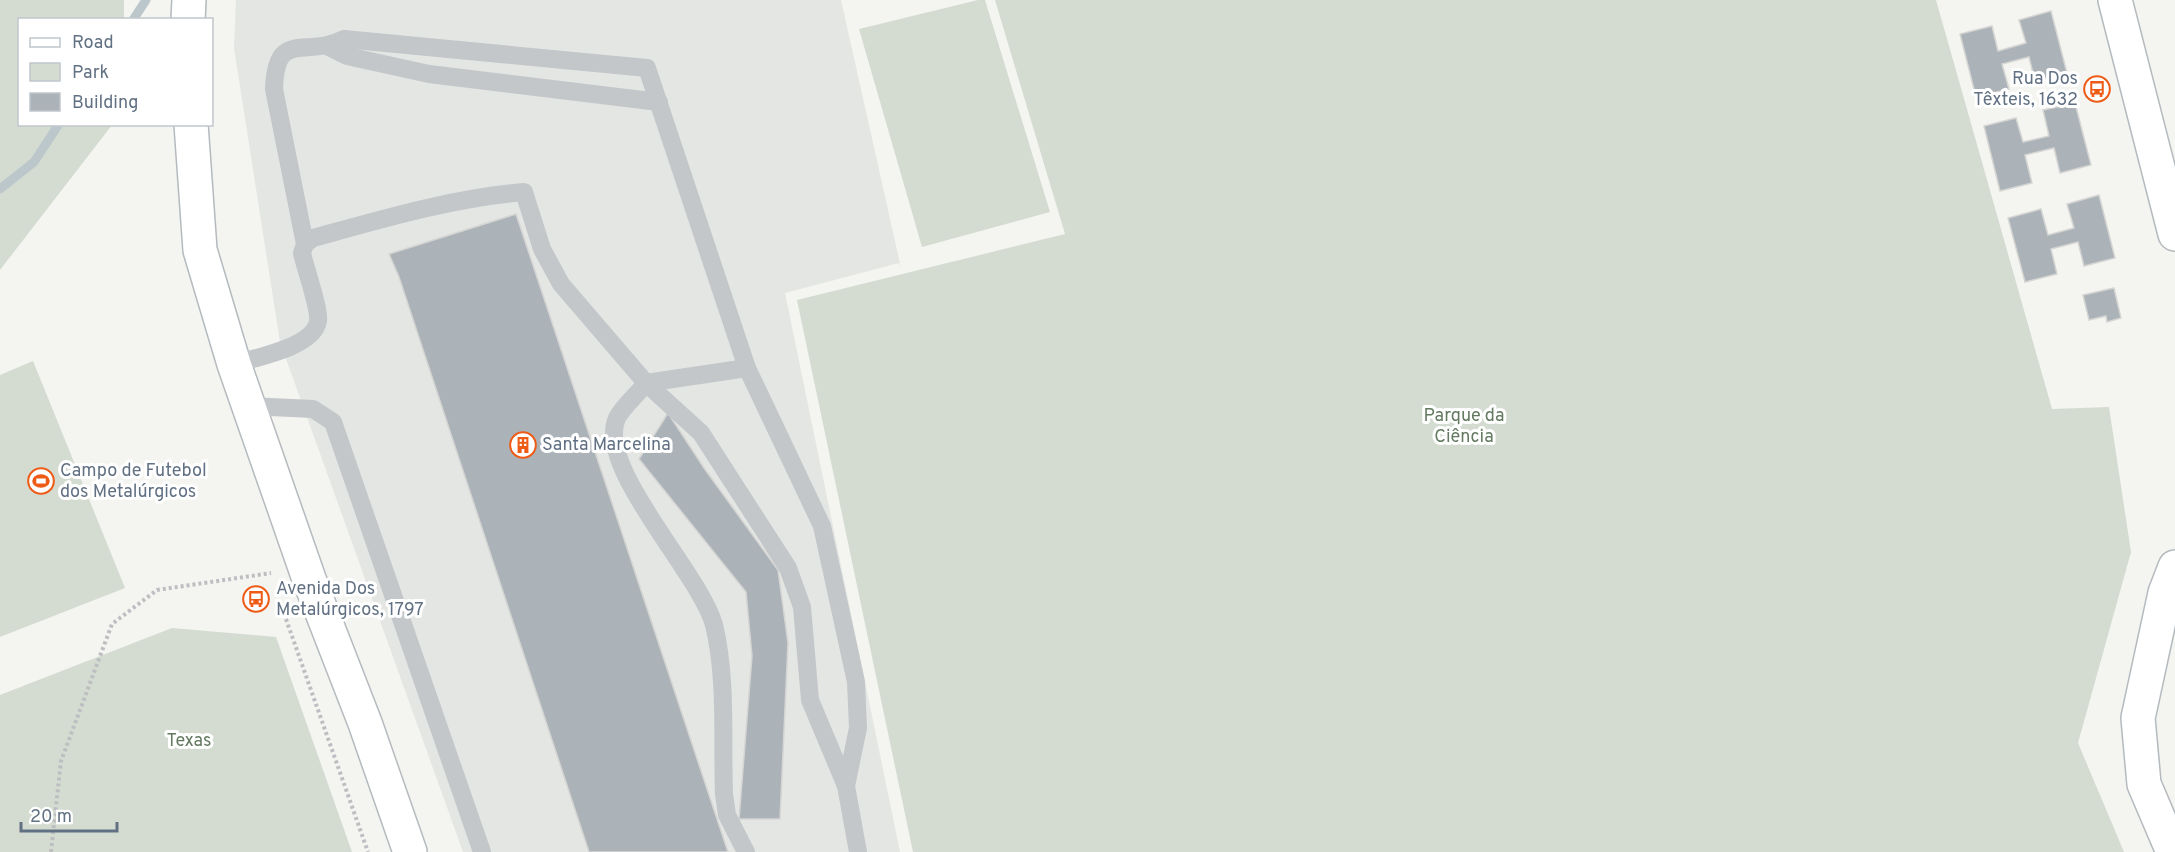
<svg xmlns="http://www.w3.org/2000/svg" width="2175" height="852" font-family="Overpass,sans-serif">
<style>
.built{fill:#e4e6e3}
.green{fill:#d4dcd1}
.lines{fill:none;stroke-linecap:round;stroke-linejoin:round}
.stream{stroke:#bcc7cc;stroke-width:9}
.building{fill:#abb3b9;stroke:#d5d5d3;stroke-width:1.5}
.secondary-casing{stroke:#b5babf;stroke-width:36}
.path{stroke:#bdbec1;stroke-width:4;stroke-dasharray:3 3;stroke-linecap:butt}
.lane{stroke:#c3c7ca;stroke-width:18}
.secondary{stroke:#fff;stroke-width:33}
.labels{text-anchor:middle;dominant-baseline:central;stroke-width:6;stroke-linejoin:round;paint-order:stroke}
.poi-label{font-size:18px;fill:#617183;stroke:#fff;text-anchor:start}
.park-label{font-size:18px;fill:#637a60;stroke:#fff}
</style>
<rect width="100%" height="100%" fill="#f4f4f0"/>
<polygon class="built" points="236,0 841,0 901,268 899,263 785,293 900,852 463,852 280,342 234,48"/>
<g class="green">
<polygon points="0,0 124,0 124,19 20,20 20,124 112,125 0,270"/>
<polygon points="978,0 985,0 1050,212 922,247 859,29"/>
<polygon points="995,0 1936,0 2052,409 2109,407 2131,552 2078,743 2124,852 913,852 797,300 1065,234"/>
<polygon points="33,361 125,588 0,637 0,375"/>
<polygon points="172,628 276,637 352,852 0,852 0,695"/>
</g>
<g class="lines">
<g class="stream">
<polyline points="133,20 146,0"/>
<polyline points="0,189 34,162 59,124"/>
</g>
</g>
<g class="building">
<polygon points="2051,11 2067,73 2035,81 2029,57 2002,64 2009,89 1976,97 1960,34 1992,26 1998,51 2026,43 2019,20"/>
<polygon points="2075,103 2091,165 2060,173 2054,148 2025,155 2032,183 2000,191 1984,126 2016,118 2023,142 2049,136 2043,110"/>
<polygon points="2099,195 2115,258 2084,266 2078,242 2051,249 2057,274 2025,282 2008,218 2041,209 2048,235 2074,228 2067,204"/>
<polygon points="516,214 728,852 589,852 399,277 389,254"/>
<polygon points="2114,288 2121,318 2107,322 2106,316 2089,320 2083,295"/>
<polygon points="668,413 704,468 778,570 788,643 780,819 739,819 752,656 746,592 639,459"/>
</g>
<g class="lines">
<g class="secondary-casing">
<g id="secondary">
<polyline points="2115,0 2175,234"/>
<polyline points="188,20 189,0"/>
<polyline points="191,124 200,250 234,364 309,579 365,723 410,852"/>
<polyline points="2173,852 2144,784 2138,718 2165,593 2175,567"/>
</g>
</g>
<g class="path">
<polyline points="280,602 368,852"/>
<polyline points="51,852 61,761 112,624 157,590 271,573"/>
</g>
<g class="lane">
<polyline points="329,47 347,56 429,74 659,102"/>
<path d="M305,244L313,238C382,219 453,198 524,192L542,249L561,284L646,383L701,433L788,568L802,607L810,700L846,786L858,852"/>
<path d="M234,364C255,358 314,347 318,321C320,310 305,267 302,253L305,244L274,89C276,27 306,59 344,39L647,68L747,368L822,526L856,682L858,728L846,786"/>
<polyline points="249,406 313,409 333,422 482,852"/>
<path d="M746,852L727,815L724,794C722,739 727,678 714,625C700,573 595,467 617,418C623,406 638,394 646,383L747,368"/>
</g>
<use href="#secondary" class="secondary"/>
</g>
<defs>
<g id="bus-ring" transform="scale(1.35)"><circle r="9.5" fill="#fff" stroke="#ee5b16" stroke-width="1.5"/><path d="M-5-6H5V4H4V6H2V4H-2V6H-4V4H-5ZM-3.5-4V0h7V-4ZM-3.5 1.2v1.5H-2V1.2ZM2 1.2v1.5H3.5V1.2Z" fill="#ee5b16"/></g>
<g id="building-ring" transform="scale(1.35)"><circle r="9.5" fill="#fff" stroke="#ee5b16" stroke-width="1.5"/><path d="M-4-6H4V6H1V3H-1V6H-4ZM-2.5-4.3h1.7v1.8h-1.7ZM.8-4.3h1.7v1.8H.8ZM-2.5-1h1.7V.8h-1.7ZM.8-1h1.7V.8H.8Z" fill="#ee5b16"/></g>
<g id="stadium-ring" transform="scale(1.35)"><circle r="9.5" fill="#fff" stroke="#ee5b16" stroke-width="1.5"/><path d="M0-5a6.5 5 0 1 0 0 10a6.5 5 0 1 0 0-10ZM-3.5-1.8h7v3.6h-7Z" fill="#ee5b16"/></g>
</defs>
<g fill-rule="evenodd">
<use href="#bus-ring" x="2097" y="89"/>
<use href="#building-ring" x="523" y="445"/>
<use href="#stadium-ring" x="41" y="481"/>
<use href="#bus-ring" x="256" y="599"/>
</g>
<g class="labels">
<g class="poi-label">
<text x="2078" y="79" text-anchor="end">Rua Dos<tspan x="2078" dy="21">Têxteis, 1632</tspan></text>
<text x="542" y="445">Santa Marcelina</text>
<text x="60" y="471">Campo de Futebol<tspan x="60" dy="21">dos Metalúrgicos</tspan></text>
<text x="276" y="589">Avenida Dos<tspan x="276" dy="21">Metalúrgicos, 1797</tspan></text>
</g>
<g class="park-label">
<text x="1464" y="416">Parque da<tspan x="1464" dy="21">Ciência</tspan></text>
<text x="189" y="741">Texas</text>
</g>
</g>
<rect x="18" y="18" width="195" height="108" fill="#ffffff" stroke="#c0c6cd" stroke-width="1.5"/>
<rect x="30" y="38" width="30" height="9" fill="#ffffff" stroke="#c0c6cd" stroke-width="1.5"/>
<text x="72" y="48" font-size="18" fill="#617183">Road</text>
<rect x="30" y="63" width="30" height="18" fill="#d4dcd1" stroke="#c0c6cd" stroke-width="1.5"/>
<text x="72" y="78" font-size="18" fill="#617183">Park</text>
<rect x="30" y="93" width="30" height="18" fill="#abb3b9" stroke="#c0c6cd" stroke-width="1.5"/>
<text x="72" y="108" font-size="18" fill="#617183">Building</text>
<path d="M21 822v9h96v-9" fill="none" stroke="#617183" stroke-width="3"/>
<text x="30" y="822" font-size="18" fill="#617183" stroke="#ffffff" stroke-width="4.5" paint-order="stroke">20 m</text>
</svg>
